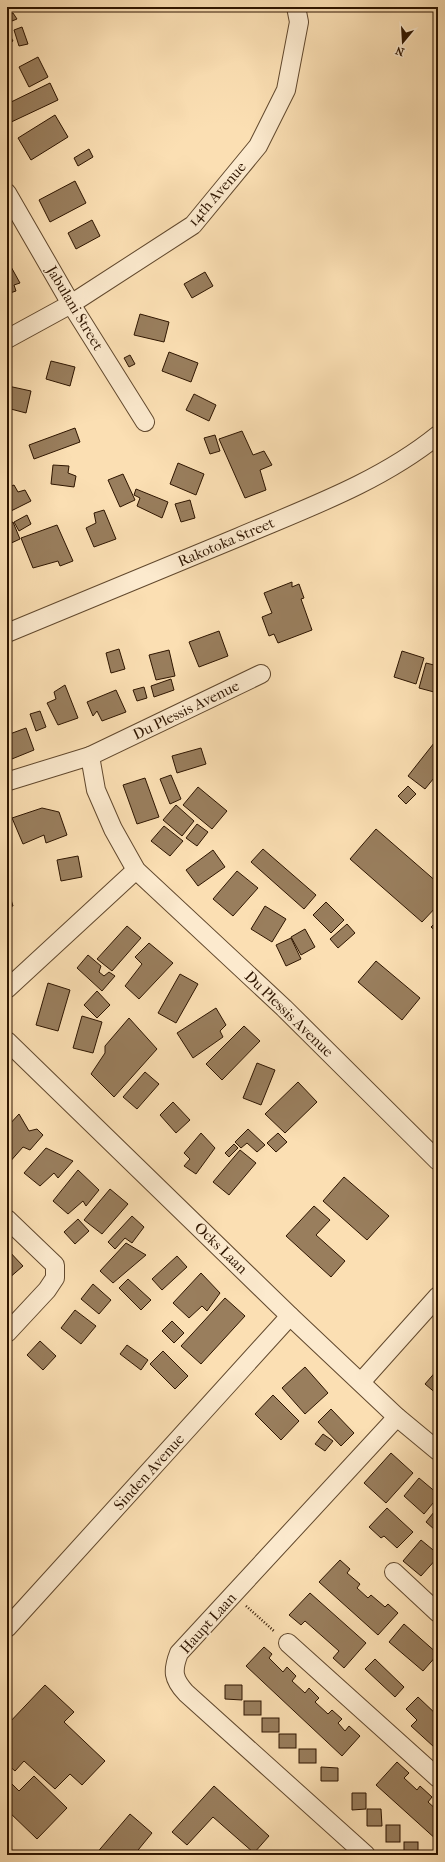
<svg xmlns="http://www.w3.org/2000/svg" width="445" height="1862" font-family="'IM FELL French Canon',serif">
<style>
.building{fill:#997e5d;stroke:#2e1500}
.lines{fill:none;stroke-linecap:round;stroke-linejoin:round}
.minor-casing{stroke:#61482d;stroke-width:20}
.path{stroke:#2e1500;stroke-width:2.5;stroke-dasharray:1 2;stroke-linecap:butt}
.minor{stroke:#fceace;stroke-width:18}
.labels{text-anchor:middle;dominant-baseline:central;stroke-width:3;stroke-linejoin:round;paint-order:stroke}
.street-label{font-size:15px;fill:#2e1500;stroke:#fceace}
</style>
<rect width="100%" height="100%" fill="#fbdfb3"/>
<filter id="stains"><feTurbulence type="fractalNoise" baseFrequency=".005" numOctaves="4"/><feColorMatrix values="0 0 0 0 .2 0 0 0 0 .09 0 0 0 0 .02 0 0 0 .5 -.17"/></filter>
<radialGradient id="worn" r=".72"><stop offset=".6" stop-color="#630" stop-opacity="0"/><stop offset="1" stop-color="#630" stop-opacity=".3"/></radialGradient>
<g class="building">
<polygon points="13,13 17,19 7,23 7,16"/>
<polygon points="22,27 28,44 19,46 14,30"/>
<polygon points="7,30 13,41 7,44"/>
<polygon points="38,57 48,77 29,87 19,67"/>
<polygon points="50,83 58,100 7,124 7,104"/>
<polygon points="55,115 68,137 31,160 18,138"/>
<polygon points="89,149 93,157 78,166 74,158"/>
<polygon points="75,181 86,203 50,222 39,200"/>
<polygon points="92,220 100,236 76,249 68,233"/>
<polygon points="10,265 20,283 14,285 16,291 10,293 8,289 7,290 7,266"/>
<polygon points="205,272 213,286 192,298 184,284"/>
<polygon points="140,314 169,322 164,342 134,335"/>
<polygon points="169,352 198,363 191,382 162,371"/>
<polygon points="130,355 135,364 129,367 124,358"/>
<polygon points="51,361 75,367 70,386 46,379"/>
<polygon points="8,386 31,391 26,413 7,408"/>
<polygon points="194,394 216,405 209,421 186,410"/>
<polygon points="75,428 80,442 34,459 29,445"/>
<polygon points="242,431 253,455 264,451 272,465 260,470 266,490 245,498 219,439"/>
<polygon points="215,435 220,451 210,454 204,438"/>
<polygon points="178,463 204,474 196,495 170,484"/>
<polygon points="53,465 69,466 68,473 76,476 74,487 51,484"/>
<polygon points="123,474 135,500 120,507 108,480"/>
<polygon points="14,485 18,492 25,490 31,501 7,513 7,488"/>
<polygon points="136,489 168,502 162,518 137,506 140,498 134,495"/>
<polygon points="190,500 195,518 181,522 175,504"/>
<polygon points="104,510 116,539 94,547 86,528 96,523 94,513"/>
<polygon points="27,515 31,524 19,531 14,522"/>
<polygon points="13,522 20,539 7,545 7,525"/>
<polygon points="57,525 73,561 60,566 58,561 33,568 21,538"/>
<polygon points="292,582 292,587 299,584 304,598 301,599 312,630 278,643 274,634 269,636 262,617 272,613 264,593"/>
<polygon points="219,631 228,656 199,667 189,642"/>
<polygon points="119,649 125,669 111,673 106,653"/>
<polygon points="169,650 175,676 156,680 149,655"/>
<polygon points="402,651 424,658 416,684 394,677"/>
<polygon points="426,663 438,666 438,676 434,692 419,688"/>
<polygon points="171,679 174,690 154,697 151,686"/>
<polygon points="65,685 78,718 58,725 47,703 56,699 54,692"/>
<polygon points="144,687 147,698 137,701 133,690"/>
<polygon points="116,690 126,712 102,721 97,711 93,716 87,702"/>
<polygon points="40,711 46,727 36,731 30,714"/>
<polygon points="26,728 34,750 7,761 7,735"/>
<polygon points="438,738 438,773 425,789 408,776"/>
<polygon points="201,748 206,764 177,773 172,756"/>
<polygon points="171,775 181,799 170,804 160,779"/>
<polygon points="145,778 159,817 137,824 123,785"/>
<polygon points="408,786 416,794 406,804 398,796"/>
<polygon points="198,787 227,811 212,829 183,805"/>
<polygon points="176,805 194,821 182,836 163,820"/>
<polygon points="42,808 59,812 67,835 46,843 44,835 23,844 12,818"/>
<polygon points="197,824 208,832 197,846 186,838"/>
<polygon points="164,826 183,841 170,856 151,841"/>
<polygon points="376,829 438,883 438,905 422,922 350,859"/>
<polygon points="263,849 316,895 304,909 251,862"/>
<polygon points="213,850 225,867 198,886 186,870"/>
<polygon points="78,856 82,877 61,881 57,860"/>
<polygon points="237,871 258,888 233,916 213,899"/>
<polygon points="7,890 8,890 13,906 7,907"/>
<polygon points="326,902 344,920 331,933 313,915"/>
<polygon points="265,906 286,919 272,942 251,929"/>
<polygon points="438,920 438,933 431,927"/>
<polygon points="347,924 355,933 338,948 330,939"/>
<polygon points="127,926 141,938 112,971 97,959"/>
<polygon points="305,929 315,947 301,955 291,937"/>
<polygon points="291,938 301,959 286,966 276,945"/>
<polygon points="149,943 173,963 139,999 125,986 142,964 135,957"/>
<polygon points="88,955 101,966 99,972 104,976 109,972 115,976 102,991 77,968"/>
<polygon points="376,961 420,998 402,1020 358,982"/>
<polygon points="180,974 198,984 176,1023 158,1013"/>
<polygon points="48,983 70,990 58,1031 36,1025"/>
<polygon points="97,991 110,1005 97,1018 84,1005"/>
<polygon points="216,1008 226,1025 220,1031 223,1037 193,1058 177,1033"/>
<polygon points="82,1016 102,1022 93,1053 73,1048"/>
<polygon points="129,1018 157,1049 114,1097 91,1074 105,1053 105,1046"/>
<polygon points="244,1026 260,1041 222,1080 206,1064"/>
<polygon points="257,1063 275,1070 261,1105 243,1098"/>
<polygon points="145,1072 159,1084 137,1109 123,1097"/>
<polygon points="298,1082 317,1102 285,1133 265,1114"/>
<polygon points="173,1102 190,1120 176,1133 160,1115"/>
<polygon points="19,1114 29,1131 37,1129 43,1135 30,1150 23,1147 8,1164 7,1127"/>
<polygon points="248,1129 265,1145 257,1152 247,1143 241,1148 235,1142"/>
<polygon points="201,1133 215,1148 196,1174 184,1166 190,1159 184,1153"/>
<polygon points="278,1133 287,1142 276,1152 267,1143"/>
<polygon points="234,1144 238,1148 229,1157 225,1153"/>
<polygon points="46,1148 73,1161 58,1178 54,1173 40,1186 24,1173"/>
<polygon points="240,1150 256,1163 229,1195 213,1182"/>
<polygon points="78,1170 99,1190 86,1206 83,1201 68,1214 53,1201"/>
<polygon points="344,1177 389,1216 367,1240 323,1201"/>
<polygon points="110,1189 128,1204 102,1234 84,1220"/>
<polygon points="314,1206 330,1220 316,1235 345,1261 331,1277 286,1236"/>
<polygon points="132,1216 144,1227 132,1243 125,1238 115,1249 108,1242"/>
<polygon points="78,1219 89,1231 75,1244 64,1232"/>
<polygon points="126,1243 146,1255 113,1283 100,1271"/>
<polygon points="7,1249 23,1266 8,1279 7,1278"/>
<polygon points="177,1256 187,1267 162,1290 152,1279"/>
<polygon points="201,1273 220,1293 207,1311 202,1306 189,1318 173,1303"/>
<polygon points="128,1279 151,1300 141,1310 119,1288"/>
<polygon points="93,1284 111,1300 99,1314 81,1299"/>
<polygon points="225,1298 245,1316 201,1364 181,1346"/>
<polygon points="75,1310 96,1326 81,1344 61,1328"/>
<polygon points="172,1321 184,1333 174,1343 162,1331"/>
<polygon points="40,1341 56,1356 43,1370 27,1355"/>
<polygon points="127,1345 148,1360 141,1370 120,1354"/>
<polygon points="163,1351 188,1376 175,1389 150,1364"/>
<polygon points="305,1367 328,1393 305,1414 282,1388"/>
<polygon points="438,1369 438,1395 425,1384"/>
<polygon points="273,1395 299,1421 281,1440 255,1414"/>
<polygon points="331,1409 354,1433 341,1446 318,1422"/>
<polygon points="323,1434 333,1441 325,1451 315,1444"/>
<polygon points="391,1453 413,1473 386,1503 364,1483"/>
<polygon points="419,1478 438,1494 438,1497 424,1514 404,1496"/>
<polygon points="438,1507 438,1527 435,1530 426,1522"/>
<polygon points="387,1508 413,1532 397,1548 384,1536 381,1538 369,1527"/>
<polygon points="421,1540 438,1554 438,1557 421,1576 403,1561"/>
<polygon points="340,1560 350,1569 347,1573 360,1584 357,1588 368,1598 371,1595 385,1607 388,1604 398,1613 378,1635 319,1582"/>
<polygon points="310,1593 366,1643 344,1668 333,1658 339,1651 305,1621 301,1625 289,1615"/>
<polygon points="404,1624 438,1654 423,1671 389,1642"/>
<polygon points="264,1647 272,1654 269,1658 283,1672 287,1667 296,1676 292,1681 305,1693 309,1688 319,1698 315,1702 328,1714 332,1710 342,1719 338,1723 345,1731 349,1726 360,1736 342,1756 246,1666"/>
<polygon points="375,1659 404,1687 395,1697 365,1669"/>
<polygon points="45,1685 74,1712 64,1722 105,1761 82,1785 70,1774 55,1789 24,1761 15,1771 7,1764 7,1725"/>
<polygon points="225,1685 242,1685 242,1700 225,1699"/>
<polygon points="418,1697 438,1716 438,1742 434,1747 411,1726 417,1720 406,1709"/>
<rect x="244" y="1701" width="17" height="14"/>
<rect x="262" y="1718" width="17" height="14"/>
<rect x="279" y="1734" width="17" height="14"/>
<rect x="299" y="1749" width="17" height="14"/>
<polygon points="397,1762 409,1773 404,1778 417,1790 420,1786 432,1797 428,1802 438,1811 438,1841 376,1785"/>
<polygon points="321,1767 338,1768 338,1781 321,1781"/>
<polygon points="34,1776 67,1808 37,1839 7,1810 7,1779 19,1791"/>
<polygon points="214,1786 269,1836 254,1853 213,1817 187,1845 172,1832"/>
<polygon points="352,1793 366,1793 366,1809 352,1810"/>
<polygon points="367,1809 381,1809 382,1826 367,1826"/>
<polygon points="130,1814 152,1833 134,1855 95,1855"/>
<rect x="386" y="1825" width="14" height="17"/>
<rect x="404" y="1842" width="14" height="13"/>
</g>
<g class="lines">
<g class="minor-casing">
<g id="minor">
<polyline points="7,193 71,304 145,422"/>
<polyline points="7,339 71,304 193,225 258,146 286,90 299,22 296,7"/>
<path d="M7,633C84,601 162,569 239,537C307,508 380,482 438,435"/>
<polyline points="261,674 90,756 96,790 113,829 136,870 284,1008 438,1161"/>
<polyline points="9,781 90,756"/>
<polyline points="7,989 136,870"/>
<polyline points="7,1041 290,1316 397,1417 438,1451"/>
<polyline points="7,1219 55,1265 55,1278 47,1290 7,1333"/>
<polyline points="361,1382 438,1296"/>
<polyline points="394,1572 438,1613"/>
<polyline points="7,1628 290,1316"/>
<polyline points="288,1643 438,1778"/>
<path d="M366,1855L186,1693C173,1679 172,1671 179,1653L397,1417"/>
</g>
</g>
<polyline class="path" points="246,1606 275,1632"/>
<use href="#minor" class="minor"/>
</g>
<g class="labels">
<g class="street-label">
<text transform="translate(217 194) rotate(-49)">14th Avenue</text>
<text transform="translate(75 308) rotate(59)">Jabulani Street</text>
<text transform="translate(226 542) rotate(-23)">Rakotoka Street</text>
<text transform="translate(186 710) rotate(-26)">Du Plessis Avenue</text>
<text transform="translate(289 1014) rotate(44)">Du Plessis Avenue</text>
<text transform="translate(221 1248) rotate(44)">Ocks Laan</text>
<text transform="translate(149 1472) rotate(-48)">Sinden Avenue</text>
<text transform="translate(208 1623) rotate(-48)">Haupt Laan</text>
</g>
</g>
<rect width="445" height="1862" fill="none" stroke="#fbdfb3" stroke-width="24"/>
<rect x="8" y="8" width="429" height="1846" fill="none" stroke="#2e1500" stroke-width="2"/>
<rect x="12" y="12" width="421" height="1838" fill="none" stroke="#2e1500"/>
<g transform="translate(403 42) rotate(198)" stroke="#fceace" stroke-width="3" paint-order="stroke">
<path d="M0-3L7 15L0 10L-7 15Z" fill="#2e1500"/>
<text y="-6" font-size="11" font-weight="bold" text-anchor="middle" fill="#2e1500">N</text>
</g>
<rect width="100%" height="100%" filter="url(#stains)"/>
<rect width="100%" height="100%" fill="url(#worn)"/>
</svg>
